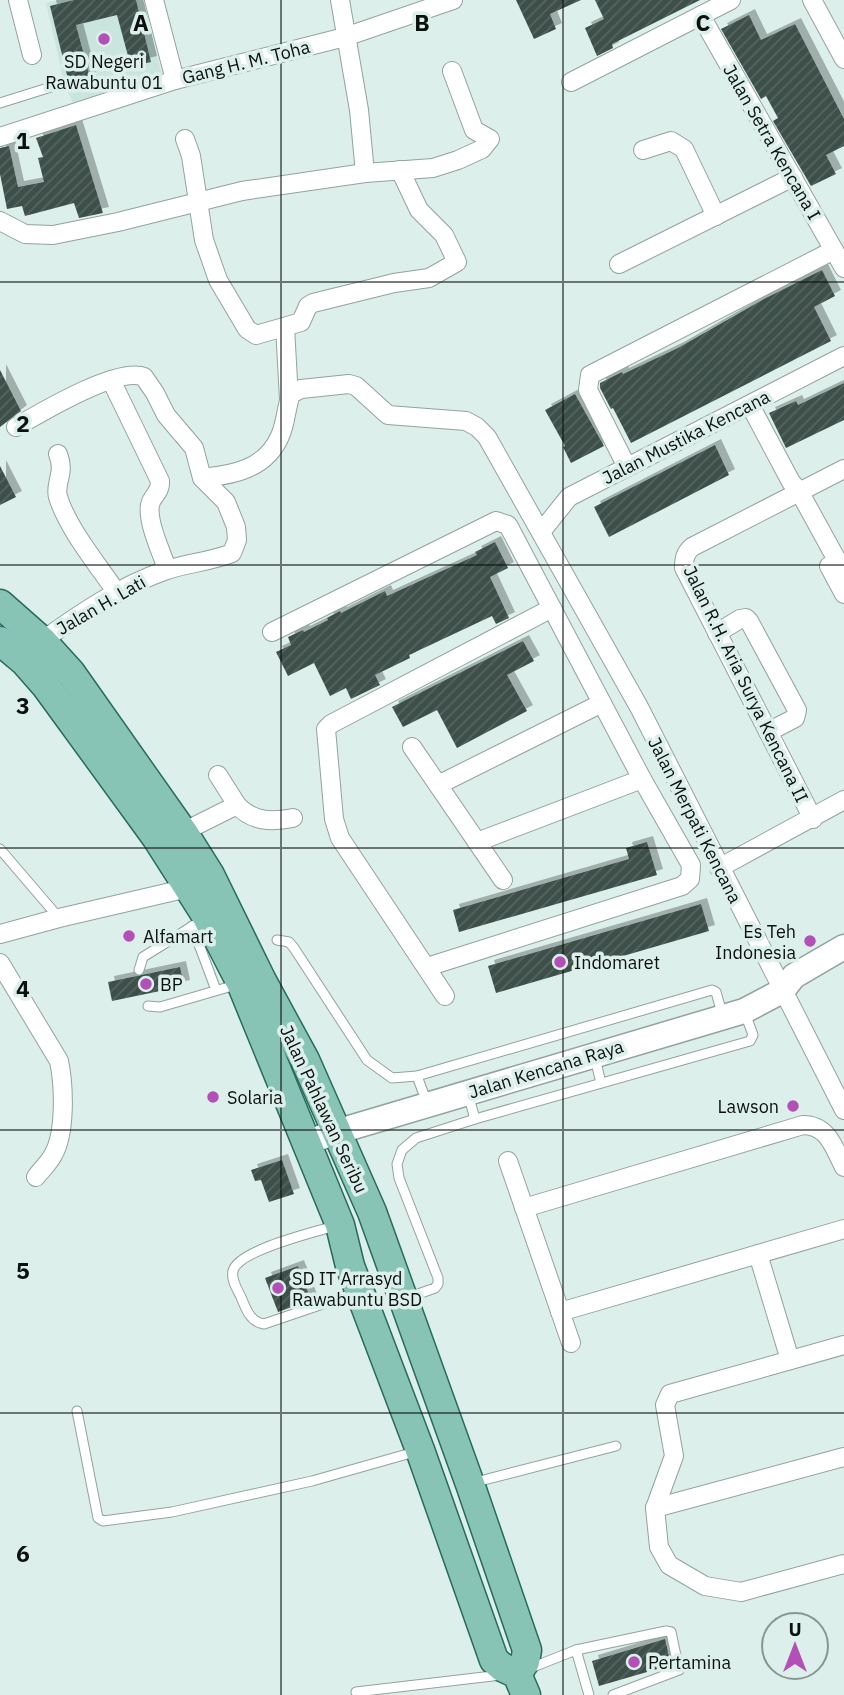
<svg xmlns="http://www.w3.org/2000/svg" width="844" height="1695" font-family="'IBM Plex Sans',sans-serif">
<style>
.built{fill:#c9e5dd}
.building{fill:url(#building-hatch);filter:url(#shadow)}
.lines{fill:none;stroke-linecap:round;stroke-linejoin:round}
.lane-casing{stroke:#91a39e;stroke-width:11}
.street-casing{stroke:#91a39e;stroke-width:20}
.secondary-casing{stroke:#91a39e;stroke-width:27}
.primary-casing{stroke:#286b5c;stroke-width:31}
.lane{stroke:#fff;stroke-width:9}
.street{stroke:#fff;stroke-width:18}
.secondary{stroke:#fff;stroke-width:24}
.primary{stroke:#87c4b6;stroke-width:28}
.grid{fill:none;stroke:#0b110f;stroke-width:2;stroke-opacity:0.55}
.poi-dot{fill:#b250b7;stroke:#dcefea;stroke-width:2.5}
.labels{text-anchor:middle;dominant-baseline:central;stroke-width:7;stroke-linejoin:round;paint-order:stroke}
.poi-label{font-size:18px;fill:#0b110f;stroke:#dcefea;text-anchor:start}
.street-label{font-size:18px;fill:#0b110f;stroke:#dcefea}
.grid-label{font-size:23px;text-anchor:middle;font-weight:bold;fill:#0b110f;stroke:#dcefea;stroke-width:7;stroke-linejoin:round;paint-order:stroke}
</style>
<defs>
<pattern id="building-hatch" width="6" height="6" patternUnits="userSpaceOnUse" patternTransform="scale(1.75)"><rect width="6" height="6" fill="#3e4f4a"/><path d="M-1 1l2-2M0 6l6-6M5 7l2-2" fill="none" stroke="#566460"/></pattern>
<filter id="shadow"><feDropShadow dx="6" dy="-6" stdDeviation="0" flood-color="#0004"/></filter>
</defs>
<rect width="100%" height="100%" fill="#dcefea"/>
<polygon class="built" points="58,0 143,0 162,75 74,105 65,86 46,3"/>
<g class="building">
<polygon points="74,0 136,0 151,62 131,67 117,15 76,25 90,78 69,83 50,6"/>
<polygon points="516,0 581,0 550,14 556,29 534,39"/>
<polygon points="595,0 700,0 612,44 613,48 597,56 585,28 604,19"/>
<polygon points="749,15 761,40 795,24 844,119 844,146 826,155 836,174 811,186 773,121 778,118 766,96 761,99 721,29"/>
<polygon points="76,125 103,213 79,218 74,203 25,216 22,206 7,209 0,174 0,148 9,146 18,187 44,182 38,158 43,157 36,138"/>
<polygon points="822,270 835,296 814,307 831,341 631,443 613,408 611,409 600,388 600,383 622,372 623,374 678,348 764,299"/>
<polygon points="0,370 21,411 0,427"/>
<polygon points="844,383 844,420 786,448 769,413 796,401 798,405"/>
<polygon points="575,394 604,446 571,463 563,447 565,446 545,410"/>
<polygon points="715,445 729,475 609,537 594,507"/>
<polygon points="0,466 16,497 0,505"/>
<polygon points="495,542 508,568 490,577 509,618 496,624 492,616 409,655 410,658 375,675 380,685 351,699 346,688 330,696 314,663 288,676 276,652 291,645 288,637 303,630 304,632 328,620 327,618 340,611 341,613 385,591 387,596 477,555 475,552"/>
<polygon points="523,641 534,661 507,675 527,711 457,748 437,710 403,727 392,707"/>
<polygon points="647,842 657,875 459,932 453,910 629,859 626,848"/>
<polygon points="701,904 709,931 496,993 488,966"/>
<polygon points="180,967 184,986 112,1001 108,982"/>
<polygon points="282,1160 294,1194 269,1202 261,1180 255,1181 251,1170"/>
<polygon points="298,1266 311,1300 278,1312 265,1278"/>
<polygon points="665,1639 671,1665 599,1686 592,1661"/>
</g>
<g class="lines">
<g class="lane-casing">
<g id="lane">
<polyline points="0,103 51,87"/>
<polyline points="0,849 59,918"/>
<polyline points="192,926 216,990"/>
<polyline points="277,940 289,942 294,948 367,1060 392,1078 417,1076 712,990 716,992 723,1017"/>
<polyline points="139,970 143,957 204,919"/>
<polyline points="148,1006 160,1007 239,984"/>
<polyline points="595,1058 601,1083"/>
<polyline points="417,1076 427,1103"/>
<polyline points="468,1094 475,1119"/>
<path d="M335,1226C315,1232 238,1250 233,1271C231,1280 237,1289 241,1297C246,1309 250,1322 264,1324L355,1293"/>
<polyline points="407,1298 435,1288 438,1284 438,1278 399,1178 397,1164 402,1150 416,1138 475,1119 750,1041 753,1035 745,1013"/>
<polyline points="77,1411 98,1518 103,1521 172,1512 312,1481 418,1451"/>
<polyline points="472,1483 616,1446"/>
<polyline points="576,1650 589,1695"/>
<polyline points="528,1669 576,1650 666,1631 671,1632 679,1670 613,1695"/>
<polyline points="356,1692 501,1675"/>
</g>
</g>
<g class="street-casing">
<g id="street">
<polyline points="18,0 32,55"/>
<polyline points="154,0 175,80"/>
<polyline points="340,0 359,110 365,173"/>
<polyline points="812,0 844,59"/>
<polyline points="701,16 844,268"/>
<polyline points="571,82 731,0"/>
<polyline points="0,137 175,80 345,37 453,0"/>
<polyline points="185,139 191,156 204,240 218,280 247,329 256,335 301,322 308,306 313,303 394,283 429,278 457,262 444,235 419,210 400,170"/>
<polyline points="643,150 671,141 684,149 716,216"/>
<polyline points="0,221 25,234 53,235 118,222 242,191 365,173 433,168 458,160 482,149 490,139 474,130 452,71"/>
<polyline points="619,264 793,177"/>
<polyline points="285,327 289,399"/>
<path d="M111,380L160,481C161,493 152,495 150,505C147,523 162,553 167,569"/>
<polyline points="750,405 791,482 799,491 844,573"/>
<path d="M16,427C40,413 119,366 144,377L155,393L166,415L194,448L202,478L226,502L236,527L237,540L232,553C210,562 186,563 164,571C121,586 79,614 42,641"/>
<path d="M58,454C66,474 54,482 58,497C68,529 98,565 117,593"/>
<polyline points="627,467 588,390 590,375 834,250"/>
<path d="M202,478C233,475 266,469 280,436C286,423 286,408 291,394L301,389L349,384L356,386L388,415L466,421L477,427L487,437L639,707L844,1110"/>
<polyline points="541,532 569,497 844,356"/>
<polyline points="829,566 844,594"/>
<polyline points="272,632 496,521 508,525 642,779 691,865 690,879 682,886 427,967"/>
<polyline points="717,633 740,619 746,618 749,621 797,710 795,718 768,732"/>
<polyline points="412,747 503,880"/>
<polyline points="218,775 237,805"/>
<polyline points="438,785 602,703"/>
<path d="M813,819L684,568C684,559 685,553 692,547L844,469"/>
<path d="M183,832L237,805C252,822 272,822 293,818"/>
<polyline points="477,842 642,779"/>
<polyline points="719,868 844,800"/>
<polyline points="0,934 59,918 188,888"/>
<path d="M0,963L59,1061C64,1085 66,1133 53,1155C49,1163 41,1170 36,1177"/>
<polyline points="445,996 340,838 334,819 326,729 331,724 552,608"/>
<polyline points="508,1161 571,1343"/>
<path d="M524,1208L803,1125C828,1125 834,1148 844,1167"/>
<polyline points="758,1254 790,1360"/>
<polyline points="560,1312 844,1229"/>
<polyline points="844,1345 670,1394 665,1405 674,1456 655,1508 659,1547 669,1565 705,1586 741,1592 844,1564"/>
<polyline points="655,1508 844,1457"/>
</g>
</g>
<g class="secondary-casing">
<polyline id="secondary" points="308,1142 336,1132 744,1011 782,991 794,976 844,947"/>
</g>
<g class="primary-casing">
<g id="primary">
<polyline points="0,604 42,641 71,673 183,832 210,875 262,981 305,1060 372,1212 470,1484 527,1650 525,1662 517,1674"/>
<polyline points="0,641 25,662 46,686 156,837 207,917 241,983 340,1225 350,1266 420,1450 494,1660 502,1667 517,1674 526,1695"/>
</g>
</g>
<use href="#lane" class="lane"/>
<use href="#street" class="street"/>
<use href="#secondary" class="secondary"/>
<use href="#primary" class="primary"/>
</g>
<path class="grid" d="M281,0V1695M563,0V1695M0,282H844M0,565H844M0,848H844M0,1130H844M0,1413H844"/>
<g class="poi-dot">
<circle cx="104" cy="39" r="7"/>
<circle cx="129" cy="936" r="7"/>
<circle cx="810" cy="941" r="7"/>
<circle cx="560" cy="962" r="7"/>
<circle cx="146" cy="984" r="7"/>
<circle cx="213" cy="1097" r="7"/>
<circle cx="793" cy="1106" r="7"/>
<circle cx="278" cy="1288" r="7"/>
<circle cx="634" cy="1662" r="7"/>
</g>
<g class="labels">
<g class="poi-label">
<text x="104" y="61" text-anchor="middle">SD Negeri<tspan x="104" dy="21">Rawabuntu 01</tspan></text>
<text x="796" y="931" text-anchor="end">Es Teh<tspan x="796" dy="21">Indonesia</tspan></text>
<text x="143" y="936">Alfamart</text>
<text x="574" y="962">Indomaret</text>
<text x="160" y="984">BP</text>
<text x="227" y="1097">Solaria</text>
<text x="779" y="1106" text-anchor="end">Lawson</text>
<text x="292" y="1278">SD IT Arrasyd<tspan x="292" dy="21">Rawabuntu BSD</tspan></text>
<text x="648" y="1662">Pertamina</text>
</g>
<g class="street-label">
<text transform="translate(246 62) rotate(-14)">Gang H. M. Toha</text>
<text transform="translate(772 142) rotate(60)">Jalan Setra Kencana I</text>
<text transform="translate(686 437) rotate(-27)">Jalan Mustika Kencana</text>
<text transform="translate(101 605) rotate(-30)">Jalan H. Lati</text>
<text transform="translate(746 684) rotate(64)">Jalan R.H. Aria Surya Kencana II</text>
<text transform="translate(695 820) rotate(63)">Jalan Merpati Kencana</text>
<text transform="translate(546 1069) rotate(-17)">Jalan Kencana Raya</text>
<text transform="translate(324 1109) rotate(65)">Jalan Pahlawan Seribu</text>
</g>
</g>
<g class="grid-label">
<text x="141" y="31">A</text>
<text x="422" y="31">B</text>
<text x="703" y="31">C</text>
<text x="23" y="149">1</text>
<text x="23" y="432">2</text>
<text x="23" y="714">3</text>
<text x="23" y="997">4</text>
<text x="23" y="1279">5</text>
<text x="23" y="1562">6</text>
</g>
<g transform="translate(795 1646)"><circle r="33" fill="#dcefea" stroke="#889692" stroke-width="2"/>
<path d="M0-5L12 26L0 18L-12 26Z" fill="#b250b7"/>
<text y="-10" font-size="19" font-weight="bold" text-anchor="middle" fill="#0b110f">U</text>
</g>
</svg>
